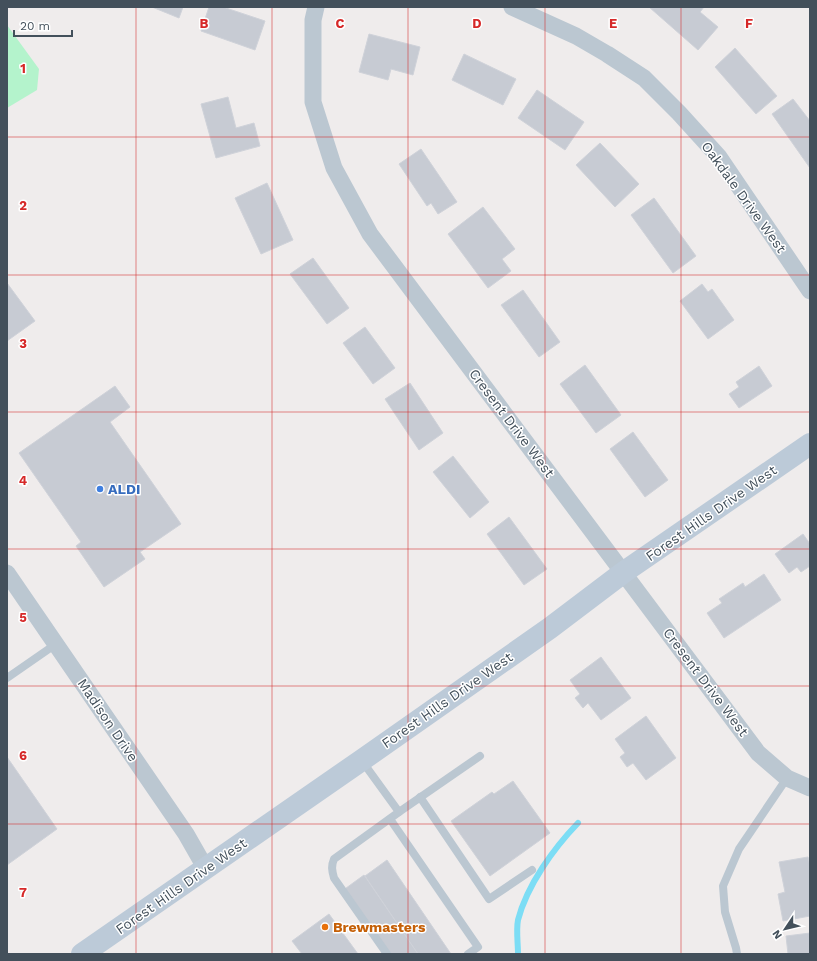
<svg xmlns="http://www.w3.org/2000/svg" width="817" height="961" font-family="'Work Sans',sans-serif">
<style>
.green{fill:#b4f3cc}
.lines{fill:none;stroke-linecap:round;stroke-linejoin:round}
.stream{stroke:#7cddf5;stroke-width:6}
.building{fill:#c7cbd3;stroke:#cfd2d9}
.lane{stroke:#bbc7d1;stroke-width:8}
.street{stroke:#bbc7d1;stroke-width:17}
.secondary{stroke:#bccad8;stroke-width:22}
.grid{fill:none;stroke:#d62828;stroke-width:1;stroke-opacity:0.55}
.shop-dot{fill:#3f7fe0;stroke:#fff;stroke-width:1.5}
.food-dot{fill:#e8710a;stroke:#fff;stroke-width:1.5}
.labels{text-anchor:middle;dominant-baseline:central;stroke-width:3;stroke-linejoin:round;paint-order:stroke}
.street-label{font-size:14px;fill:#43505b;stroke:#fff}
.shop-label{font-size:14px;font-weight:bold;fill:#366cbe;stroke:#fff;text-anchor:start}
.food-label{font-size:14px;font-weight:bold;fill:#c56008;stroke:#fff;text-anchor:start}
.grid-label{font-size:13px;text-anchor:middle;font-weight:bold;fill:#d62828;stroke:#fff;stroke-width:3;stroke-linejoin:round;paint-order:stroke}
</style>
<rect width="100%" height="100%" fill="#efecec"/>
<polygon class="green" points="7,25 39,69 37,90 7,108"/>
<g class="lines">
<path class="stream" d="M518,954C518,943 516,930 518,920C527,885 554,848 578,823"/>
</g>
<g class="building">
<polygon points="152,7 183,7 179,18"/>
<polygon points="209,7 223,7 265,21 255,50 201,31"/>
<polygon points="649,7 704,7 700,12 718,27 698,50"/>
<polygon points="369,34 420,47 413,75 391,69 388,80 359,72"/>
<polygon points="735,48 777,96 756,114 715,67"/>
<polygon points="464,54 516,79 503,105 452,80"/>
<polygon points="537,90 584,122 565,150 518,118"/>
<polygon points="228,97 236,128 254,123 260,146 216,158 201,104"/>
<polygon points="793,99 810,121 810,168 772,114"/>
<polygon points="600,143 639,184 615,207 576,165"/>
<polygon points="421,149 457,202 438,214 431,203 427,206 399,164"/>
<polygon points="267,183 293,240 261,254 235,198"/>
<polygon points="654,198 696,256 673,273 631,215"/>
<polygon points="483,207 515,249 502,259 511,271 488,288 448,234"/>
<polygon points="313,258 349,308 327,324 290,274"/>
<polygon points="7,283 35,321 7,341"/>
<polygon points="702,284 708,292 712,289 734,320 708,339 680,301"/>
<polygon points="523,290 560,342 539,357 501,305"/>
<polygon points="365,327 395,368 373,384 343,343"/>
<polygon points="585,365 621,415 596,433 560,384"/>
<polygon points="759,366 772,386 739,408 729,394 739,387 736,382"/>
<polygon points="410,383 443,433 419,450 385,399"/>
<polygon points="115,386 130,407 110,422 181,524 140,552 145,559 104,587 76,546 81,542 19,453"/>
<polygon points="633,432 668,480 645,497 610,449"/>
<polygon points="453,456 489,502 470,518 433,472"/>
<polygon points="509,517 547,569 524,585 487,534"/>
<polygon points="803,534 810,544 810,566 801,572 797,567 789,573 775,554"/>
<polygon points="764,574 781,600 724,638 707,613 722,603 719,599 743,583 745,587"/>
<polygon points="601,657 631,698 601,720 588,703 583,708 575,698 580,694 570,680"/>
<polygon points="646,716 676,758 646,780 633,763 627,767 620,757 625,753 615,739"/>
<polygon points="7,757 57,829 7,865"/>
<polygon points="513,781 550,833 490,876 451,821 492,792 494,794"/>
<polygon points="808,857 810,866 810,916 783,921 778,894 785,892 779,862"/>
<polygon points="387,860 451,954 418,954 365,876"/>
<polygon points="364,875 418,954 385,954 342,891"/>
<polygon points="329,914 358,954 302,954 292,941"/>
<polygon points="810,933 810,954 788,954 786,936"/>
</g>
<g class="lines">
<g class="lane">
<polyline points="7,678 56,644"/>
<path d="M362,761L399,812L334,859C331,866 332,871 334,878L387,954"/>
<polyline points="420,797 489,899 532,870"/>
<polyline points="399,812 480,756"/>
<polyline points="390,819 478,947 468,954"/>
<polyline points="737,954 736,948 725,912 723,886 739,849 787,778"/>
</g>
<g class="street">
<polyline points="316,7 313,20 313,102 334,168 370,234 758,753 787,778 810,788"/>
<polyline points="512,7 576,36 607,54 644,78 679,113 719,157 810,291"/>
<polyline points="7,573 186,834 206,869"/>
</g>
<polyline class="secondary" points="82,954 362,760 550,628 624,572 810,444"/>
</g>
<path class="grid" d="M136,7V954M272,7V954M408,7V954M545,7V954M681,7V954M7,137H810M7,275H810M7,412H810M7,549H810M7,686H810M7,824H810"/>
<circle class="shop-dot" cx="100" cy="489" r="4"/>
<circle class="food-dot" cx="325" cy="927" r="4"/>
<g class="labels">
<g class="street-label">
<text transform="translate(744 197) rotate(54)">Oakdale Drive West</text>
<text transform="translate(512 423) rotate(53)">Cresent Drive West</text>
<text transform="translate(711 513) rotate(-35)">Forest Hills Drive West</text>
<text transform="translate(706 682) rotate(53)">Cresent Drive West</text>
<text transform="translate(447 700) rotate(-35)">Forest Hills Drive West</text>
<text transform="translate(108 720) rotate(56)">Madison Drive</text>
<text transform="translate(181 886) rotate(-35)">Forest Hills Drive West</text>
</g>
<g class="shop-label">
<text x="108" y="489">ALDI</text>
</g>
<g class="food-label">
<text x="333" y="927">Brewmasters</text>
</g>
</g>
<g class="grid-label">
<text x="204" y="28">B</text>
<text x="340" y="28">C</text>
<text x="477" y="28">D</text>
<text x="613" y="28">E</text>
<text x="749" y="28">F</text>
<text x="23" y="73">1</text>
<text x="23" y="210">2</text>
<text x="23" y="348">3</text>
<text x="23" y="485">4</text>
<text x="23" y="622">5</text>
<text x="23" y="760">6</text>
<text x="23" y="897">7</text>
</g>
<rect width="817" height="961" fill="none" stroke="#43505b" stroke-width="16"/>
<g transform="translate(785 929) rotate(235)" stroke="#ffffff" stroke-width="3" paint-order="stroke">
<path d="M0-3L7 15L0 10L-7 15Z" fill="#43505b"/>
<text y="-6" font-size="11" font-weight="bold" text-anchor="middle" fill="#43505b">N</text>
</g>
<path d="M14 30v6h58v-6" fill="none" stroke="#43505b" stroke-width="2"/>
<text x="20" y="30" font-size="12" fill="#43505b" stroke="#ffffff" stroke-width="3" paint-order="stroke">20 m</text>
</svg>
